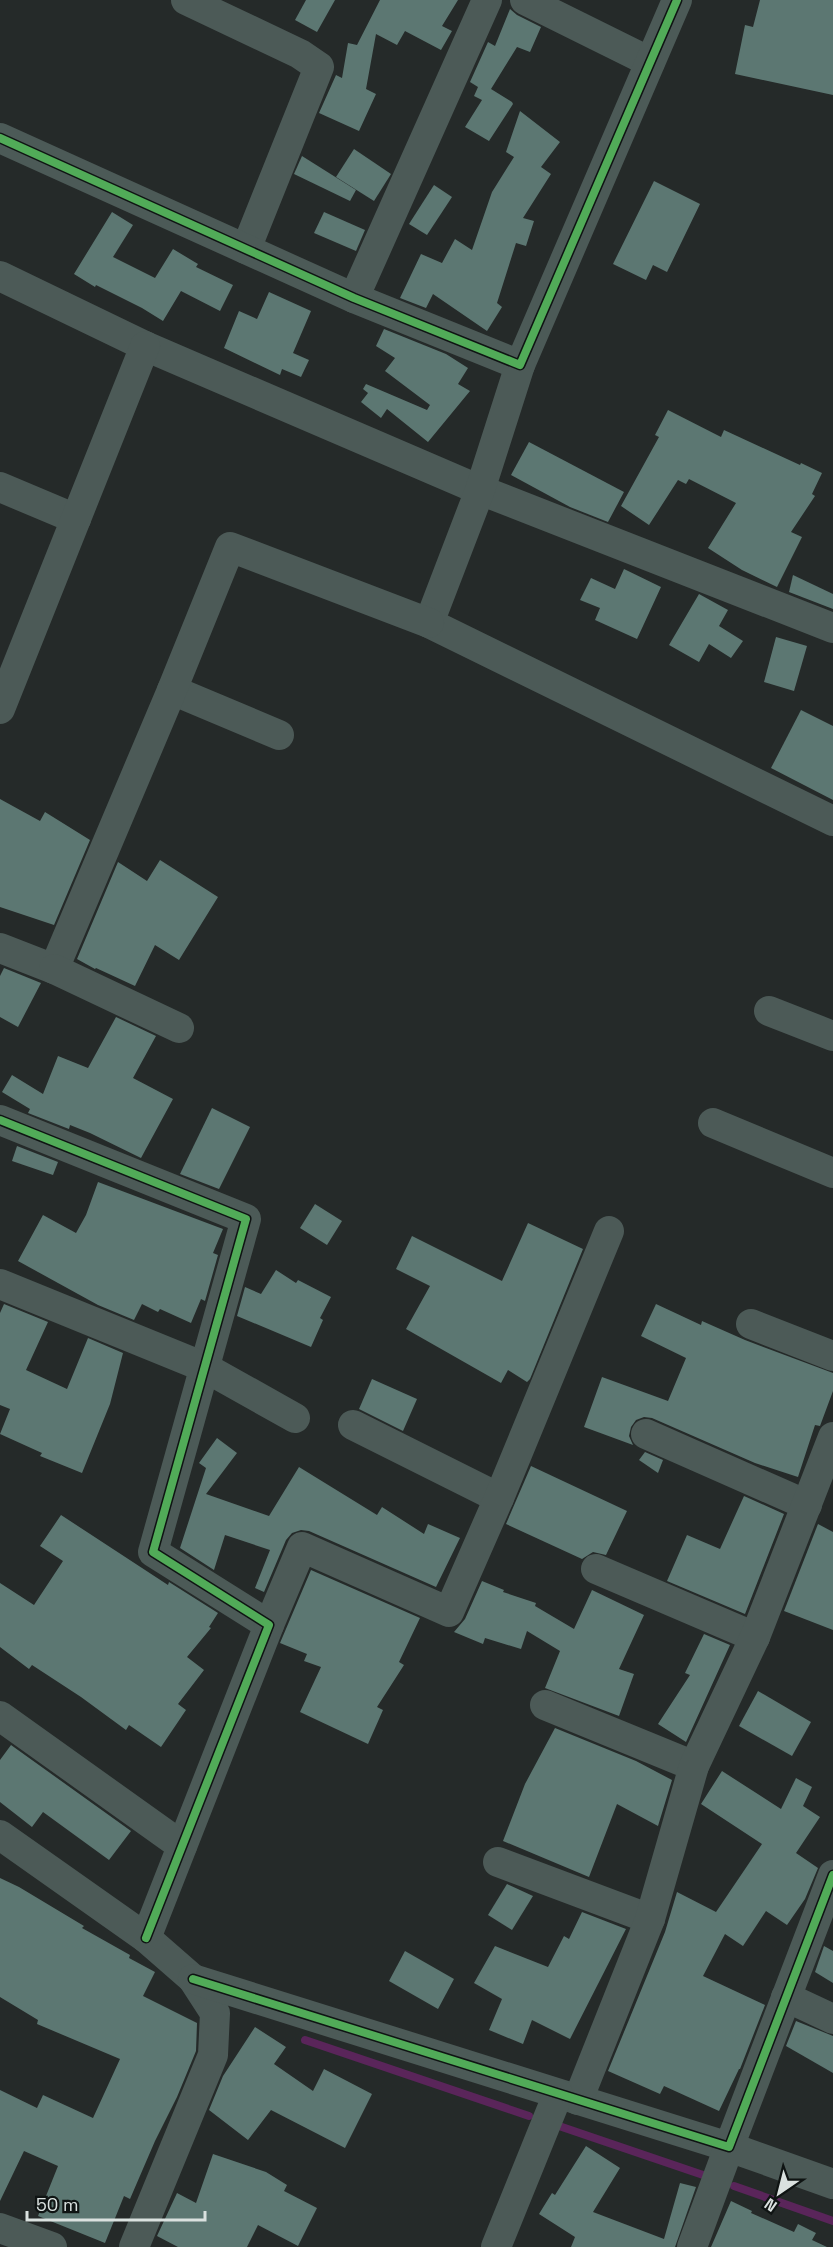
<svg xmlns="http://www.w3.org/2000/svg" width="833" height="2247" font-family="'Space Grotesk',sans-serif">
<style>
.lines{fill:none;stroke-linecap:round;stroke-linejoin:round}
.stream{stroke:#5a255a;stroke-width:8}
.building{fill:#5c7772}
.minor{stroke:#4c5a57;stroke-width:30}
.cycleway-casing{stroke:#0f1413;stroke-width:11}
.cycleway{stroke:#51ab58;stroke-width:8}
</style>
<rect width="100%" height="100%" fill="#252a29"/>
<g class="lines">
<g class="stream">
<polyline points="305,2040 529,2116"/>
<polyline points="559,2126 706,2176"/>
<polyline points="734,2186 833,2221"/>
</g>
</g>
<g class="building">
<polygon points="306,0 335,0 317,32 295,20"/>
<polygon points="380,0 458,0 442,26 452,31 441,50 405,31 397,45 376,34 366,89 376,94 359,131 319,113 336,75 342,78 348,43 357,45"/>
<polygon points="760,0 833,0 833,95 735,74 745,25 753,27"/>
<polygon points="510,9 517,15 541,27 530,52 517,47 491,89 512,102 513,104 489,141 465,127 482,100 474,96 478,87 470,82 488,42 495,46"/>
<polygon points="520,111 560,142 541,167 551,174 523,218 534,221 526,246 516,243 497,303 502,307 487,331 433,294 426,308 400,298 421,254 442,263 455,239 472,250 492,192 514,157 506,152"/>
<polygon points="354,149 391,174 374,201 336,177"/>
<polygon points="302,156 356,190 350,201 294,174"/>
<polygon points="654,181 700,204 667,272 653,265 646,280 613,264"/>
<polygon points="434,185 452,197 427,235 409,224"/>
<polygon points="112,212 133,225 113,257 155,278 173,249 198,264 196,267 233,285 220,311 181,291 163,321 142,308 96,285 95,287 74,274"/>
<polygon points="324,212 365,230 356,251 314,233"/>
<polygon points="269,292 311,311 293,353 309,360 301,377 282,369 280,375 224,348 239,311 257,319"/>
<polygon points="384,329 446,354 468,368 458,384 470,391 428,442 387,409 381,418 361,402 368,393 363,389 366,384 427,410 430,405 385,371 395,358 376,346"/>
<polygon points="668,410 721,437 724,430 800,465 801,463 822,473 812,494 815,496 791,532 802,537 777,587 742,570 708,548 736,503 689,479 686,484 678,480 649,525 621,506 659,437 655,435"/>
<polygon points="529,442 624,492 608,522 570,507 511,475"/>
<polygon points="624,569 661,587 637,639 595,620 600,608 580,600 591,578 615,589"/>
<polygon points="793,575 833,594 833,609 789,592"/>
<polygon points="699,594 728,610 719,626 743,641 731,658 709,644 699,662 669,645"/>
<polygon points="776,637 807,646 794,691 764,682"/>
<polygon points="801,710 833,726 833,800 771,768"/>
<polygon points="0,799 40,821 45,812 90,840 54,925 0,907"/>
<polygon points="160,860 218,897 179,960 155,945 135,986 96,968 95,969 77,959 118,862 147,881"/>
<polygon points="4,968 41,983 18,1027 0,1017 0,976"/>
<polygon points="116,1017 156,1036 133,1078 173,1099 141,1158 90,1133 70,1125 69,1129 28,1113 30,1109 2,1092 12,1075 43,1094 58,1056 88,1068"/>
<polygon points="212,1108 250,1127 219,1189 180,1174"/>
<polygon points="17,1146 58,1162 53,1175 12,1161"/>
<polygon points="98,1182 223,1229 213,1253 218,1255 205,1301 201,1299 191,1323 160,1309 158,1312 142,1304 134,1320 98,1305 18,1261 43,1215 76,1233 86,1215"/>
<polygon points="315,1204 342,1221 327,1245 300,1228"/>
<polygon points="528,1223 583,1249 530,1379 527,1382 508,1370 501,1383 406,1329 430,1286 396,1269 412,1236 502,1281"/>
<polygon points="276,1270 296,1283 298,1280 331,1297 320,1318 323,1320 311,1347 237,1316 245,1287 261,1294"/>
<polygon points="4,1304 48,1322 26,1370 67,1389 88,1338 123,1353 110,1404 82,1473 40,1456 42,1453 0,1434 10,1409 0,1405 0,1313"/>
<polygon points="656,1304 701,1325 702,1321 745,1340 833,1373 833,1391 820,1426 815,1425 798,1477 755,1463 652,1418 644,1417 636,1420 631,1427 629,1436 633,1445 584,1427 602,1377 668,1401 686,1358 641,1336"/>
<polygon points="372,1379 417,1399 403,1431 359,1409"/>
<polygon points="217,1438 237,1453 206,1494 269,1516 299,1467 377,1515 382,1507 424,1534 428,1524 460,1538 436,1587 309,1531 301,1530 292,1533 286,1540 264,1592 255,1588 270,1550 225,1535 214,1570 180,1548 206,1468 199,1463"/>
<polygon points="645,1452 663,1460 658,1473 639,1460"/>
<polygon points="531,1466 627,1511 606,1555 593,1552 582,1559 506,1524"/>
<polygon points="744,1496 784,1514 745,1614 667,1581 687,1535 720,1549"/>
<polygon points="61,1515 168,1585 169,1582 218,1613 209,1627 211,1628 187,1657 204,1670 178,1704 186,1710 161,1747 129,1725 126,1730 81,1697 32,1665 29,1669 0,1647 0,1583 34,1605 63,1561 40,1546"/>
<polygon points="818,1524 833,1532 833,1630 784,1611"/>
<polygon points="311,1570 420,1618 399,1662 404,1665 377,1707 383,1710 368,1744 300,1712 321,1667 304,1661 307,1654 280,1643"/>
<polygon points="482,1581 504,1590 503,1592 536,1603 535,1606 574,1629 592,1590 644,1615 619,1669 634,1674 619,1716 545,1688 560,1651 527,1631 521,1649 485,1638 483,1644 454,1632 465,1619"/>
<polygon points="704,1634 730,1645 686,1742 658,1724 690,1675 685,1673"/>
<polygon points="758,1691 811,1722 792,1756 739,1726"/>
<polygon points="555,1728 636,1761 672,1780 658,1826 617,1804 589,1877 503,1841 525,1784"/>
<polygon points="11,1745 131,1831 109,1860 43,1812 32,1827 0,1802 0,1760"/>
<polygon points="722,1771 781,1809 796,1778 812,1787 803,1806 820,1817 796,1853 818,1868 805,1899 787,1925 766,1911 743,1946 725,1934 703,1976 765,2005 740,2069 739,2069 719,2111 664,2086 660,2094 608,2071 665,1932 677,1892 716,1912 762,1844 701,1804"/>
<polygon points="0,1878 19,1887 84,1926 82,1928 130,1955 129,1958 155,1972 143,1996 197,2023 196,2051 177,2097 155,2141 130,2199 124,2196 105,2243 38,2216 58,2166 24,2151 0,2201 0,2090 37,2108 43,2095 93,2118 120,2059 37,2024 38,2020 0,1997"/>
<polygon points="507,1884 533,1896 512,1930 488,1915"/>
<polygon points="582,1912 626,1929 570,2039 532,2020 523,2044 489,2030 502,1999 474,1983 495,1946 548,1967 564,1936 569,1939"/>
<polygon points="824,1946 833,1951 833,1983 815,1972"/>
<polygon points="405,1951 454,1979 438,2009 389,1981"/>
<polygon points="796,2021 833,2036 833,2073 786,2046"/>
<polygon points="255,2027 286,2047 274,2064 313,2091 324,2069 372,2094 345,2148 271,2110 248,2140 209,2110 223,2076"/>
<polygon points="586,2146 620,2168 593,2212 664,2239 680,2183 696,2187 675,2247 571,2247 575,2237 539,2214 552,2193 555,2195"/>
<polygon points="213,2154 266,2172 287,2185 284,2191 317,2208 298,2246 258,2225 247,2247 178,2247 157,2236 177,2193 196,2203"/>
<polygon points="731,2201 752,2211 751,2213 794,2232 798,2224 816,2233 812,2240 827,2247 711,2247"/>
</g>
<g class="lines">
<g class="minor">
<polyline points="186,0 300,54 319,67 246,249"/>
<polyline points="525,0 650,62"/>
<polyline points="0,138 354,298 520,365 677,0"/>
<polyline points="0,276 145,346 480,490 833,628"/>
<polyline points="354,298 487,0"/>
<polyline points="520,365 480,490 429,623 833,821"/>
<polyline points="0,487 76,519"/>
<polyline points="172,690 279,735"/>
<polyline points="0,709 145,346"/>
<polyline points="0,948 54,969 172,690 230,547 429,623"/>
<polyline points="54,969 179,1028"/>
<polyline points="769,1011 833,1036"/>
<polyline points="0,1120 246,1219 153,1552 269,1625 146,1938"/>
<polyline points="713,1123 833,1173"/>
<polyline points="0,1284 204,1367 295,1418"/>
<polyline points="751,1324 833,1356"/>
<polyline points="353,1425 499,1498"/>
<polyline points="646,1434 807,1505"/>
<polyline points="596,1569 755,1637"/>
<polyline points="269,1625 302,1547 449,1612 499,1498 609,1231"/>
<polyline points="545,1705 694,1766"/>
<polyline points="0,1716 182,1846"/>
<polyline points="0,1835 146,1938 193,1979 215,2013 213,2055 134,2247"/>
<polyline points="498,1862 650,1919"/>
<polyline points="193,1979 729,2147 833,1875"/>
<polyline points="786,1997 833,2019"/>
<polyline points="578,2100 650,1919 694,1766 755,1637 833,1437"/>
<polyline points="0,2228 52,2247"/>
<polyline points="496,2247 558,2094"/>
<polyline points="692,2247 729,2147 833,2184"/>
</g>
<g class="cycleway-casing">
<g id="cycleway">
<polyline points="0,138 354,298 520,365 677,0"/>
<polyline points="0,1120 246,1219 153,1552 269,1625 146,1938"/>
<polyline points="193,1979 729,2147 833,1875"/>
</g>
</g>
<use href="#cycleway" class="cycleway"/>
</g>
<g transform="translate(779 2193) rotate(215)" stroke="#0f1413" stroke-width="4.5" paint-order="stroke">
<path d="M0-4.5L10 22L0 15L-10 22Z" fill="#dae1df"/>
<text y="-9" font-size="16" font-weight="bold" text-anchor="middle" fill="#dae1df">N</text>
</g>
<path d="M27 2211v9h178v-9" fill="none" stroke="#dae1df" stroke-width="3"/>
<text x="36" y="2211" font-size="18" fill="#dae1df" stroke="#0f1413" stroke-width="4.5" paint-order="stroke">50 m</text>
</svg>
